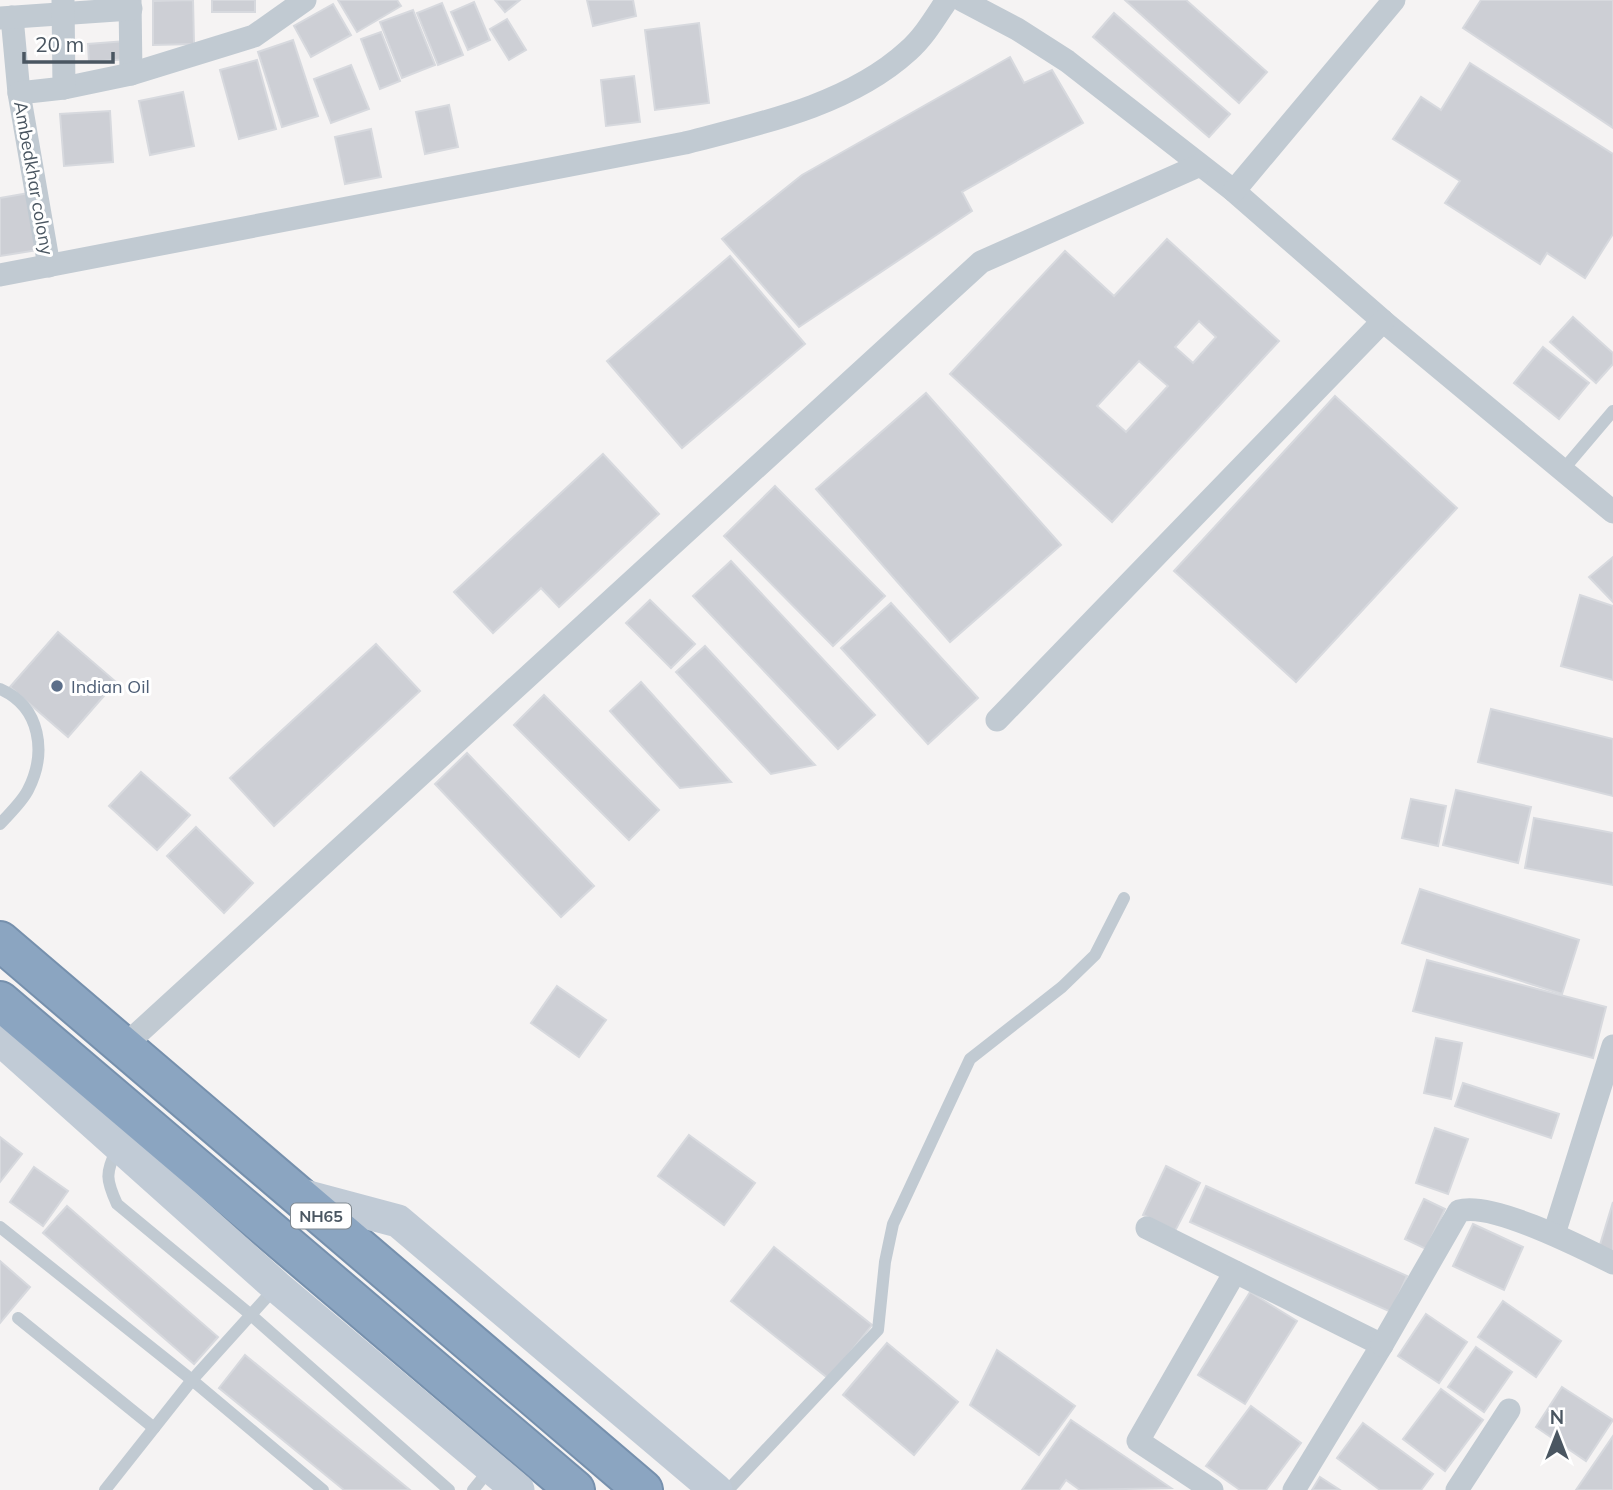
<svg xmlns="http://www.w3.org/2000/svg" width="1613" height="1490" font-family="Mulish,sans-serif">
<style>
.building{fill:#cdcfd5;stroke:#d7d9de;stroke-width:2;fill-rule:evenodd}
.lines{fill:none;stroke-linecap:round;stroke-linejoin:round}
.highway-casing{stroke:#7690ad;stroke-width:42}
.lane{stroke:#c1cad2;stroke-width:12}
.street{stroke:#c1cad2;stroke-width:23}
.secondary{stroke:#c1cbd6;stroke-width:33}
.highway{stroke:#8ba5c1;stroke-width:38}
.service-dot{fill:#5c6f8a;stroke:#fff;stroke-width:2.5}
.labels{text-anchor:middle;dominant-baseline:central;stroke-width:6;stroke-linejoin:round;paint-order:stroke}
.shield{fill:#fff;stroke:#808990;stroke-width:2}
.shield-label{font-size:16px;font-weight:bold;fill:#4a5661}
.street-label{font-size:18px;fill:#4a5661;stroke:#fff}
.service-label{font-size:18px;fill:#4e5e75;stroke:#fff;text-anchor:start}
</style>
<rect width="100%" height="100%" fill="#f5f3f3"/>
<g class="building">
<polygon points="193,0 194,44 153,45 153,1"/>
<rect x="212" y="0" width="43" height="12"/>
<polygon points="338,0 397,0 401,6 357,32"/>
<polygon points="495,0 520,0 505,12"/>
<polygon points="587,0 633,0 636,16 593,26"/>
<polygon points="1125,0 1186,0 1267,72 1239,103"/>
<polygon points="1481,0 1613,0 1613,128 1463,28"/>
<polygon points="474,2 490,40 468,50 451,12"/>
<polygon points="442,3 463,55 438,65 417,13"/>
<polygon points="333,4 351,35 311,57 294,26"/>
<polygon points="413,10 435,65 402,78 380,22"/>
<polygon points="1114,13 1230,114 1209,137 1093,37"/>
<polygon points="507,19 526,50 509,60 490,29"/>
<polygon points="699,23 709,103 655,110 645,30"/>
<polygon points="381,32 400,81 380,89 361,39"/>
<polygon points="293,40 318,116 282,127 258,52"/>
<polygon points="126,41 128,59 89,62 88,44"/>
<polygon points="1010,57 1024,83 1052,70 1083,123 962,192 972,211 799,327 722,239 802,175"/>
<polygon points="257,60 276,129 239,139 220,70"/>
<polygon points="1470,63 1613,154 1613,234 1585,278 1547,253 1540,264 1445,203 1460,181 1393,139 1421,97 1441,110"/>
<polygon points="351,65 369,109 331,123 314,79"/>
<polygon points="634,76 640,122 606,126 601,80"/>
<polygon points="183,92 194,146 150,155 139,101"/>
<polygon points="449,105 458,147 425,154 416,112"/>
<polygon points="110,111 113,162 64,166 60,114"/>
<polygon points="371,129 381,177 345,184 335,137"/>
<polygon points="29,193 38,250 0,256 0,198"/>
<path d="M1167,239L1279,341L1112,522L950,374L1065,251L1114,296ZM1199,321L1216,337L1193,363L1175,347ZM1139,361L1168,386L1126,432L1097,406Z"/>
<polygon points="730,256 805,344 682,448 607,361"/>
<polygon points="1573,317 1613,353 1613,364 1596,383 1550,342"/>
<polygon points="1543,347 1589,383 1559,419 1514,383"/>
<polygon points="926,393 1061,545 950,642 816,489"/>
<polygon points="1335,396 1457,508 1296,682 1174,571"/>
<polygon points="603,454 659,514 559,607 541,588 493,633 454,592"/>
<polygon points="775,486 885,596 833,646 724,536"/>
<polygon points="1613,557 1613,602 1589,577"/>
<polygon points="731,561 875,715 838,749 693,596"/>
<polygon points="1580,595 1613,606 1613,680 1561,666"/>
<polygon points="650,600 695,644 671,668 626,623"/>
<polygon points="891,603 978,698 928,744 841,648"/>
<polygon points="58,632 116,682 68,737 10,687"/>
<polygon points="376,644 420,691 274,826 230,778"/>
<polygon points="705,646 815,765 771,774 676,672"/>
<polygon points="641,682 731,782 680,788 610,711"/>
<polygon points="544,695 659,810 629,840 514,725"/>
<polygon points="1491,709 1613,739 1613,796 1478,762"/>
<polygon points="467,753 594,886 561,917 435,784"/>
<polygon points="141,772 190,815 157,850 109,806"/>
<polygon points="1456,790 1531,807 1518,863 1443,845"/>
<polygon points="1411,799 1446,806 1438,846 1402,838"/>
<polygon points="1534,818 1613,833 1613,885 1525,868"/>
<polygon points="196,827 253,883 224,913 167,856"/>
<polygon points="1420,889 1579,940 1562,994 1402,943"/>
<polygon points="1427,960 1606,1007 1593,1058 1413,1011"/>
<polygon points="557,986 606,1020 579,1057 531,1023"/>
<polygon points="1436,1038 1462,1043 1451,1099 1424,1093"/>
<polygon points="1463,1083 1559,1114 1551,1138 1455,1106"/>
<polygon points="1435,1128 1468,1139 1448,1194 1416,1183"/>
<polygon points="689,1135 755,1183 724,1225 658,1176"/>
<polygon points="0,1137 22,1154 0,1182"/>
<polygon points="1166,1166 1200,1183 1175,1231 1143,1215"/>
<polygon points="34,1167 68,1191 43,1226 10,1202"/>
<polygon points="1206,1186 1407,1276 1391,1312 1190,1222"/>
<polygon points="1424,1199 1445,1209 1426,1249 1405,1239"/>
<polygon points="1613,1202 1613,1252 1599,1248"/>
<polygon points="67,1206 218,1337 194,1364 43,1233"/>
<polygon points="1473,1224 1523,1247 1504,1290 1453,1266"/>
<polygon points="774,1247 872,1325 829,1379 731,1301"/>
<polygon points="0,1261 30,1287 0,1323"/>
<polygon points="1250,1292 1297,1321 1245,1404 1198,1375"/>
<polygon points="1503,1301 1561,1341 1536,1377 1478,1337"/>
<polygon points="1426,1314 1467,1342 1439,1383 1398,1356"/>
<polygon points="887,1343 958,1402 914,1455 843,1395"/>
<polygon points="1476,1347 1512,1372 1484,1412 1448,1387"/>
<polygon points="997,1350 1075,1406 1039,1455 970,1405"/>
<polygon points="245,1355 410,1490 344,1490 219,1388"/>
<polygon points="1562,1387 1613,1420 1586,1461 1536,1427"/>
<polygon points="1441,1389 1483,1420 1445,1471 1403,1439"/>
<polygon points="1251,1406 1301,1443 1266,1490 1240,1490 1206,1466"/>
<polygon points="1071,1420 1171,1488 1080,1490 1066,1480 1059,1490 1022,1490"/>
<polygon points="1363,1423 1433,1474 1421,1490 1380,1490 1337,1458"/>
<polygon points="1613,1436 1613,1490 1576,1490"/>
<polygon points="1320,1477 1340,1490 1312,1490"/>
</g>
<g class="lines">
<g class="highway-casing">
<g id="highway">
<polyline points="0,941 643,1490"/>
<polyline points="0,1001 575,1490"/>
</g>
</g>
<g class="lane">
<polyline points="1562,471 1613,411"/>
<path d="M0,689C41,707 47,753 28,790C22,802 9,814 0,824"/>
<path d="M117,1149C105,1173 106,1180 117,1204L251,1315L449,1490"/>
<polyline points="0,1227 192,1380 323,1490"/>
<polyline points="18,1318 154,1428"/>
<polyline points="105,1490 192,1380 276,1287"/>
<polyline points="473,1490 490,1469"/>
<polyline points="728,1490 878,1330 885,1262 893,1224 970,1059 1062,987 1095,955 1124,898"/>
</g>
<g class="street">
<polyline points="130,0 131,74"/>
<polyline points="962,0 1017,29 1067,61 1234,191 1383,321 1613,512"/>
<polyline points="12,17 19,93"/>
<polyline points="0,18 131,9"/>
<polyline points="64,88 131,74 254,36 305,0"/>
<polyline points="1234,191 1394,0"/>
<polyline points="49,266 19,93 64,88 63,0"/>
<path d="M0,275L685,143C759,124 849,105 908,51C924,37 935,18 947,0"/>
<polyline points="997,720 1383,321"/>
<polyline points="123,1047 981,262 1198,166"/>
<polyline points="1147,1228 1382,1345 1294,1490"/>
<polyline points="1554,1234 1613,1046"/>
<path d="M1382,1345L1459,1211C1491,1201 1581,1247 1613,1263"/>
<polyline points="1212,1490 1138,1441 1235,1272"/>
<polyline points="1457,1490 1509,1410"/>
</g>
<g class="secondary">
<polyline points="0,1039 277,1287 518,1490"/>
<polyline points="297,1194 398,1221 716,1490"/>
</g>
<use href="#highway" class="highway"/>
</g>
<circle class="service-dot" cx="57" cy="686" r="7"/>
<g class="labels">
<rect class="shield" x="291" y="1203.5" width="60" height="25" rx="5"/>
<g class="shield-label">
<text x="321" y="1216">NH65</text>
</g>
<g class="street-label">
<text transform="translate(34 178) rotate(80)">Ambedkhar colony</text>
</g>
<g class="service-label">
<text x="71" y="686">Indian Oil</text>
</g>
</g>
<g transform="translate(1557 1434)" stroke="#ffffff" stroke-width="5" paint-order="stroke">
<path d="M0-5L12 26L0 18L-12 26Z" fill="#4a5661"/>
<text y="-10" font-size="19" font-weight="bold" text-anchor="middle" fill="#4a5661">N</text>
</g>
<path d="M24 52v10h89v-10" fill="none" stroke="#4a5661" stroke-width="3.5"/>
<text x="35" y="52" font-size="21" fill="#4a5661" stroke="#ffffff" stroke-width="5" paint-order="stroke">20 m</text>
</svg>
